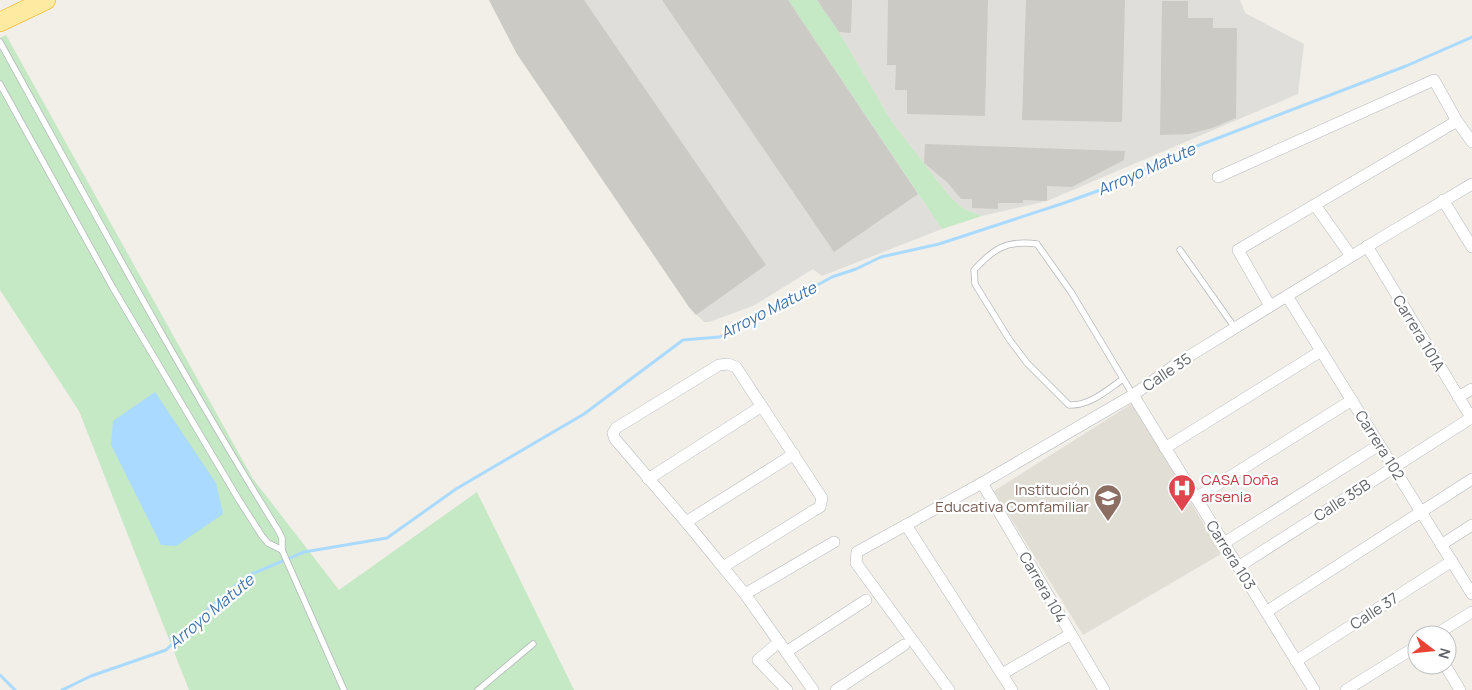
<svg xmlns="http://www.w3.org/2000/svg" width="1472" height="690" font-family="Manrope,sans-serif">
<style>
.industrial{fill:#e0deda}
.education{fill:#e1ded6}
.green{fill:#c5e8c5}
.water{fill:#aadaff}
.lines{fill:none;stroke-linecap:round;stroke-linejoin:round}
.stream{stroke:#aadaff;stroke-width:3}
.building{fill:#cccac5}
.service-casing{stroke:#b5b8bc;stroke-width:7}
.minor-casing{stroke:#b5b8bc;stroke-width:12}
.trunk-casing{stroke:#f9ab00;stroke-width:20}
.service{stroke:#fff;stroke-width:5.5}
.minor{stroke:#fff;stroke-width:11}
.trunk{stroke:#feeaa1;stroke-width:19}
.labels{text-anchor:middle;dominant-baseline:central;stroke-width:4.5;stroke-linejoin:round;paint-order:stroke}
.street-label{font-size:15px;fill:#5f6368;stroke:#fff}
.health-label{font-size:15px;fill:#be3a42;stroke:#fff;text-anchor:start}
.education-label{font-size:15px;fill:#785e54;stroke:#fff;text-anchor:end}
.water-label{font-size:16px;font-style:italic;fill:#4174aa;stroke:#fff}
</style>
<rect width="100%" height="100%" fill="#f1efe8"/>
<g class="industrial">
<polygon points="489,0 788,0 942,229 822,276 813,269 753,306 709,322 704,322 689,307 517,54"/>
<polygon points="817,0 1240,0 1245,13 1304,44 1298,94 1047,201 982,216 964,209 951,198 892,122 839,32"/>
</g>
<polygon class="education" points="1133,403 1221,554 1083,635 994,491"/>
<g class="green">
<polygon points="788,0 817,0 839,32 892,122 951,198 964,209 982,216 942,229"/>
<polygon points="6,35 253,479 339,590 477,492 574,690 189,690 79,411 0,290 0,38"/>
</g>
<polygon class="water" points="155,392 216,483 223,514 176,546 161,545 111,445 113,421"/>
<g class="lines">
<g class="stream">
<polyline points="0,675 15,690"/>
<polyline points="62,690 91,676 166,650 206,611 247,576 304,552 387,538 456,489 584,414 683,340 719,337 735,330 832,277 856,269 881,257 939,244 1067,202 1103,189 1192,148 1406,66 1472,37"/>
</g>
</g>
<g class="building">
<polygon points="489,0 584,0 766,265 696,315 689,307 517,54"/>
<polygon points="662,0 788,0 918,194 834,252"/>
<polygon points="817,0 852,0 851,33 839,32"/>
<polygon points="888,0 988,0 985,116 907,114 907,90 895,90 896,65 887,65"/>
<polygon points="1026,0 1125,0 1122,122 1022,120"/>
<polygon points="1162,1 1188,1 1188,18 1213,18 1213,28 1237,28 1236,118 1212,128 1189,134 1160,135"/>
<polygon points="925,144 1125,151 1124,160 1072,187 1047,186 1047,201 1023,200 1023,203 998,203 998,209 972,208 972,199 961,199 948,183 924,163"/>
</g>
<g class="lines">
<g class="service-casing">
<g id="service">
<path d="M0,42C91,206 179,371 278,530L282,538V550L344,690"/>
<polyline points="0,84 113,288 239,500 262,536 268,543 282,550"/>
<polyline points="1180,250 1235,328"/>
<path d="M1123,379C1107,390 1090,406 1069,405L1027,363L1009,339L975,284L974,270C994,248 1007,240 1037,244L1071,292L1133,395"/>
<polyline points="478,690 533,644"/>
</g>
</g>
<g class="minor-casing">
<g id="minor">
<polyline points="1218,177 1434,80 1457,121 1472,142"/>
<polyline points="1443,200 1472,247"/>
<polyline points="1315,205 1351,256"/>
<polyline points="1367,246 1472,419"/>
<polyline points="1287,296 1472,594"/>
<polyline points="1270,306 1238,250 1457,121"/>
<polyline points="1133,395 1314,690"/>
<polyline points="1458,397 1472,389"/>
<polyline points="1165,448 1321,351"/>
<polyline points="648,479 762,406"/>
<polyline points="982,483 1104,690"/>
<polyline points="1196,498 1352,400"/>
<polyline points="686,522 794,454"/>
<polyline points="906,525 1012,690"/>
<polyline points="1224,543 1379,445"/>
<polyline points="1441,545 1472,525"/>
<polyline points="723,567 813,511 820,507 822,498 736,367 728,364 719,365 616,428 613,433 615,439 686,522 745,594 813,690"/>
<polyline points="1238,567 1471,418"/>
<polyline points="745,594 834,542"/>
<polyline points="1266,612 1472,479"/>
<polyline points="1435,635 1472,612"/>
<polyline points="779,642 758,660 787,690"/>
<polyline points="786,652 866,600"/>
<polyline points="1296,661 1452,561"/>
<polyline points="1445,665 1460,690"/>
<polyline points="1002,674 1071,634"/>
<polyline points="836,690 904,645"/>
<polyline points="949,690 856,563 857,552 982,483 1133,395 1178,363 1386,235 1472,184"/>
<polyline points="1346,690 1417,646"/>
</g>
</g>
<g class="trunk-casing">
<polyline id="trunk" points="0,22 46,0"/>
</g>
<use href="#service" class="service"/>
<use href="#minor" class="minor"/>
<use href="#trunk" class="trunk"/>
</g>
<defs>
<g id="hospital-pin" transform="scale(1.4375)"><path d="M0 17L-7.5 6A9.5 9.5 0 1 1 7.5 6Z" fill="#e0444e" stroke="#fff"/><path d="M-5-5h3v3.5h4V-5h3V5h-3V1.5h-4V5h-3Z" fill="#fff"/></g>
<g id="school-pin" transform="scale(1.4375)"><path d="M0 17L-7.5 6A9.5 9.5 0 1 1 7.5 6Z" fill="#8d6e63" stroke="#fff"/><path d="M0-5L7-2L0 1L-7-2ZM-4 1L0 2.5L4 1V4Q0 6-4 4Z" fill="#fff"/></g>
</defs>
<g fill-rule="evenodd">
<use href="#hospital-pin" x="1182" y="488"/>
<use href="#school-pin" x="1108" y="498"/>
</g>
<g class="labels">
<g class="street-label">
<text transform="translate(1419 333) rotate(59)">Carrera 101A</text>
<text transform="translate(1167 372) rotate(-34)">Calle 35</text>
<text transform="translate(1380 445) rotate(58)">Carrera 102</text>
<text transform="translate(1342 500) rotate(-33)">Calle 35B</text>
<text transform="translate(1231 555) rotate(58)">Carrera 103</text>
<text transform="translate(1043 587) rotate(60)">Carrera 104</text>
<text transform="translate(1374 611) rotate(-33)">Calle 37</text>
</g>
<g class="health-label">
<text x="1201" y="479">CASA Doña<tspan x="1201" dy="17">arsenia</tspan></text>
</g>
<g class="education-label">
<text x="1089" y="489">Institución<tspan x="1089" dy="17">Educativa Comfamiliar</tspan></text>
</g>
<g class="water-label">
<text transform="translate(1146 169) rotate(-24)">Arroyo Matute</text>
<text transform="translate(768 310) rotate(-27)">Arroyo Matute</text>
<text transform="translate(211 611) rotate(-40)">Arroyo Matute</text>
</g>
</g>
<g transform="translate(1432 650) rotate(106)"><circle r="24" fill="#ffffff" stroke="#bfc1c3"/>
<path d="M0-4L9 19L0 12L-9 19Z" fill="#ea4335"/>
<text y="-8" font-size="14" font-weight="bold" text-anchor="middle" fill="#5f6368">N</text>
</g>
</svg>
